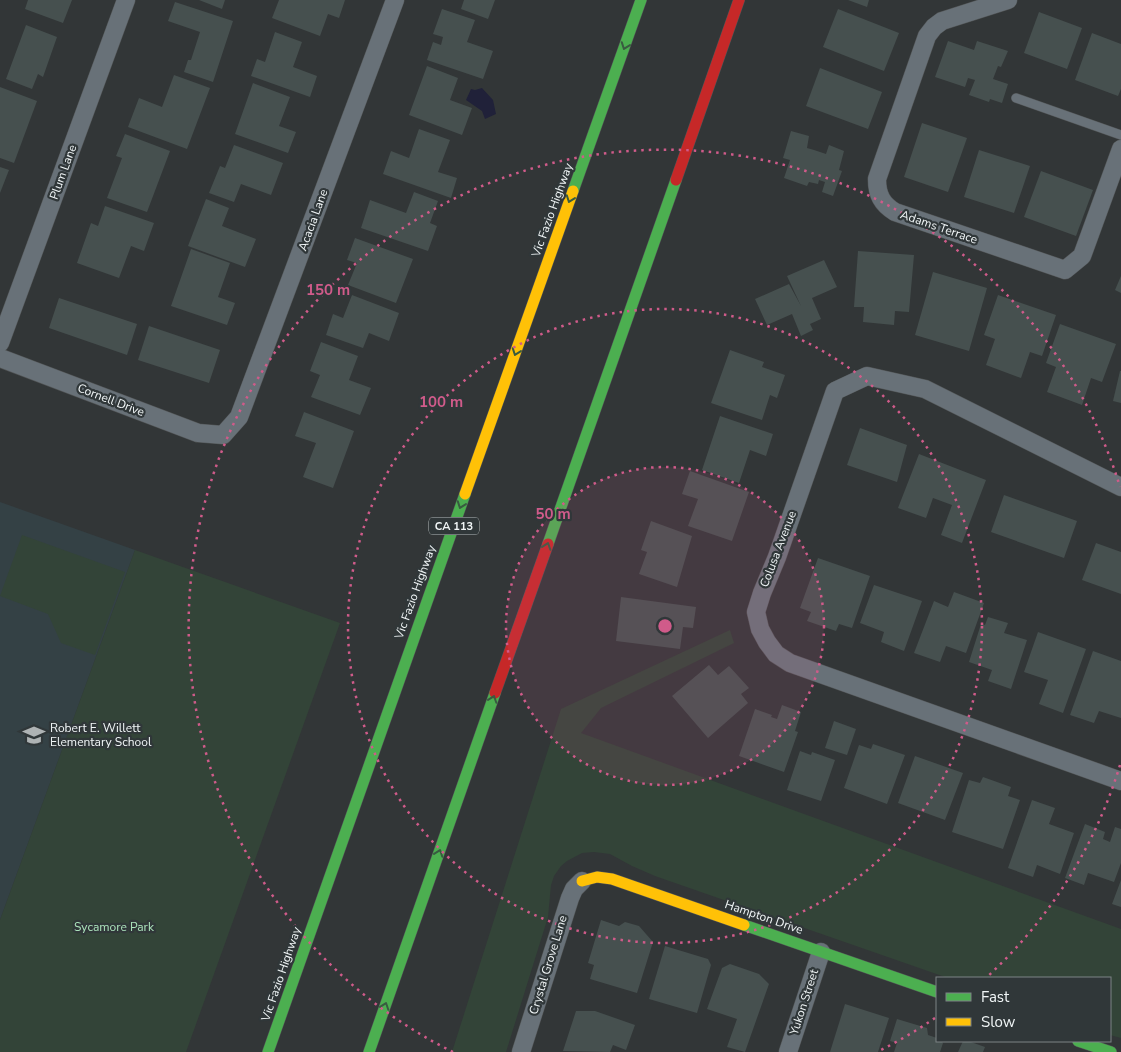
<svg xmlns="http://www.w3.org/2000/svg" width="1121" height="1052" font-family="'Nunito Sans',sans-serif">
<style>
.built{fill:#344145}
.green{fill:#334438}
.water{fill:#202139}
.building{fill:#46504f}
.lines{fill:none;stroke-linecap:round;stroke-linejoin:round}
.lane-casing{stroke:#515455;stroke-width:10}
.street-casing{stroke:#515455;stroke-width:19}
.fast-casing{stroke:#515455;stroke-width:12}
.slow-casing{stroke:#515455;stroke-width:12}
.jam-casing{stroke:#515455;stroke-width:12}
.lane{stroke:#687178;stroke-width:9}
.street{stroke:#687178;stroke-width:18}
.fast{stroke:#4caf50;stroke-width:11}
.slow{stroke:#ffc107;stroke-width:11}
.jam{stroke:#c62828;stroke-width:11}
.oneway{stroke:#385b40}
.ring{fill:none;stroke:#d05b8a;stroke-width:2.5;stroke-dasharray:2.5 5}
.labels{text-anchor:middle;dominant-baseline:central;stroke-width:4.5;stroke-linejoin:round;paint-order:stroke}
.shield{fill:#303739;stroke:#b7bdbe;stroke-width:1}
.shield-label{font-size:11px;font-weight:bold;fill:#f1f6f7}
.street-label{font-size:12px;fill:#f1f6f7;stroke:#303739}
.poi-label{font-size:12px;fill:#f1f6f7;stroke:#303739;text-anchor:start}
.park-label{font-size:12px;fill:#ace4bc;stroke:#303739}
.centre{fill:#d05b8a;stroke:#303739;stroke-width:2.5}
.ring-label{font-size:15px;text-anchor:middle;font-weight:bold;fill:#d05b8a;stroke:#303739;stroke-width:4.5;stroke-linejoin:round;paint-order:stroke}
</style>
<rect width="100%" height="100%" fill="#323637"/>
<polygon class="built" points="0,502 135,550 0,920"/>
<g class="green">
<polygon points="22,535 125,572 95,655 61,643 48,614 0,596"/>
<polygon points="135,550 340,623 186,1052 0,1052 0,920"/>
<polygon points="730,630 734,643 601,708 581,733 1121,929 1121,1038 1110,1035 1110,978 948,978 655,876 632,866 610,854 594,852 582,853 567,861 561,866 554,876 551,885 548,917 506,1052 452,1052 561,709"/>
</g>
<polygon class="water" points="482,88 493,100 496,114 485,119 482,111 466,100 471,89 475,90"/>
<g class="building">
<polygon points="28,0 72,0 63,23 25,9"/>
<polygon points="199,0 225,0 222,9"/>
<polygon points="279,0 345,0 339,18 328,14 320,36 272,18"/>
<polygon points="464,0 495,0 488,19 461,9"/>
<polygon points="848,0 869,0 867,7"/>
<polygon points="175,2 233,21 213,82 184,72 188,60 191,60 200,32 168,21"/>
<polygon points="442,9 475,20 467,42 493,51 483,79 427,60 433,42 441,45 443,37 433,34"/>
<polygon points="838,9 899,33 884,71 823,47"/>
<polygon points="1039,12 1082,28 1067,69 1024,53"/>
<polygon points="26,25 57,37 43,77 38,74 32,89 6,79"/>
<polygon points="275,32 302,42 293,67 317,76 310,97 251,76 257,59 265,62"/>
<polygon points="1092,33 1121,44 1121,89 1118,96 1075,80"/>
<polygon points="948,41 974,50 977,41 1008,51 1001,67 998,66 993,79 1008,84 1002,103 990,99 989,102 969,95 975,80 968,78 965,87 935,77"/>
<polygon points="427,66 458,78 450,100 472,108 462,135 409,115"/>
<polygon points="820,68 882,92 868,129 806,106"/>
<polygon points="174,75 210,88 187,149 128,127 139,98 162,107"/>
<polygon points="253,83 290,97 279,126 296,132 288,153 235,134"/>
<polygon points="0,87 37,101 14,163 0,158"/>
<polygon points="922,123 967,138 948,192 904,177"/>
<polygon points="419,129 450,140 438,172 457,178 451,198 383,174 391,151 409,158"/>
<polygon points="791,131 809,136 807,148 814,150 826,154 829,145 844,151 839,170 842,171 833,196 822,192 825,182 819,180 818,184 809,182 807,186 784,178 790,160 783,158"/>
<polygon points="125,134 170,151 147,212 107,198 122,158 116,156"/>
<polygon points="234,145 283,163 271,195 241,184 234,202 209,193 220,166 225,168"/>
<polygon points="979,150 1030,166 1014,213 964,197"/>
<polygon points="0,167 9,170 0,193"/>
<polygon points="1041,171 1093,190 1076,236 1024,217"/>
<polygon points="414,192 438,201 430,223 437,226 428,251 361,228 370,200 406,213"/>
<polygon points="206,199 229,208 222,226 256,239 245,267 188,246"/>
<polygon points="105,206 154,223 144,251 131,246 119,278 77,263 91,223 98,226"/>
<polygon points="355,238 413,259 396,303 348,285 357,263 347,260"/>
<polygon points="191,249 230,263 218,297 235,303 227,325 171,306"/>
<polygon points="858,251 914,255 909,312 895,311 894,325 863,322 864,307 854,307"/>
<polygon points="824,260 837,287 812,298 821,319 810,324 813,330 801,336 792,314 767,325 755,299 789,284 801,306 787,276"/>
<polygon points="933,272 987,288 969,351 915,335"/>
<polygon points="1121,276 1121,293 1115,290"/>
<polygon points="352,295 399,313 389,341 369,333 363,348 326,335 333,314 343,318"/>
<polygon points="998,295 1056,315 1042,356 1030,352 1021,378 986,365 995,339 984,335"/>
<polygon points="59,298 137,324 127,355 49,328"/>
<polygon points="1060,324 1116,344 1102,382 1091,378 1082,405 1047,392 1056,367 1046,363"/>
<polygon points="149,326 220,350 209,383 138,360"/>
<polygon points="321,342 358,356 349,380 371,388 360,415 311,397 320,375 310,371"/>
<polygon points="730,350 764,362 762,367 785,375 777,398 770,395 762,420 711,403"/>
<polygon points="1120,371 1121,371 1121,403 1113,401"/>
<polygon points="304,412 354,431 333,488 303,477 316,443 295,436"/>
<polygon points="720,416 773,434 766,456 750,450 739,483 702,470"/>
<polygon points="860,428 907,445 897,482 847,465"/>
<polygon points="919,454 986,480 962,543 941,535 952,505 933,498 926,518 898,508"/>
<polygon points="690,471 749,492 732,541 688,526 698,499 682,494"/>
<polygon points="1004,495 1077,521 1064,558 991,532"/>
<polygon points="651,521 692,536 677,587 639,574 647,552 641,550"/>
<polygon points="1096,543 1121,552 1121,594 1082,580"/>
<polygon points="818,558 870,576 852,628 839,624 836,631 807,621 811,612 800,608"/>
<polygon points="874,585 922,601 904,651 881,642 884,632 860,623"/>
<polygon points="954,592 984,603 966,653 946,646 940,662 914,653 934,601 948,607"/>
<polygon points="621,597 696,607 693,628 683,627 680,649 616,641"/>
<polygon points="988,617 1008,623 1004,633 1027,640 1011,689 988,681 992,670 969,662 981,624 985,625"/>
<polygon points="1038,632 1086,649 1063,713 1039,704 1048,680 1024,672"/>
<polygon points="1093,651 1121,661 1121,718 1099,711 1094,723 1070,715"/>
<polygon points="709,665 718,675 729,666 749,688 741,694 748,703 708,738 672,696"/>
<polygon points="782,705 801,712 795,731 798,732 784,772 739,756 755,709 772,715 771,717 777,719"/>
<polygon points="834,721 856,729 847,755 825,748"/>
<polygon points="873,744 905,755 887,804 844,788 859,745 871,749"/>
<polygon points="800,751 811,755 812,752 835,760 821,801 787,790"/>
<polygon points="915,756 963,773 945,820 898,803"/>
<polygon points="983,777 1011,787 1008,796 1020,800 1003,849 952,832 969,780 980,783"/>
<polygon points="1032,800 1055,808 1049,824 1074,833 1060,874 1037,865 1033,877 1008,868"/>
<polygon points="1085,824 1105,832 1103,839 1110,842 1115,827 1121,829 1121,863 1114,882 1088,873 1084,885 1065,878"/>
<polygon points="1121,880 1121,907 1112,904"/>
<polygon points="601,920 619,926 625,922 639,926 653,942 637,993 590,979 594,965 588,963"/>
<polygon points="665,946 708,959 711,965 697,1013 649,999"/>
<polygon points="730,964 759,974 769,984 745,1052 727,1047 737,1019 707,1009 722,968"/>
<polygon points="845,1004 889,1018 878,1052 830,1052"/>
<polygon points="576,1011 595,1011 635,1025 626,1050 613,1045 610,1052 563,1051"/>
<polygon points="897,1019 927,1028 928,1035 937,1038 937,1041 941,1041 943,1043 940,1052 894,1052 897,1043 890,1041"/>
<polygon points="963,1041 968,1041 985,1047 983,1052 958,1052"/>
</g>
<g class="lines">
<g class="lane-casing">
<polyline id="lane" points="1016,98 1121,135"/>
</g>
<g class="street-casing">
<g id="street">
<path d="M1008,0L942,21L934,27L927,36L877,179C877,195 882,204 895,212L1065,270L1082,256L1121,149"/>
<polyline points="0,343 126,0"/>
<polyline points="0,358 198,433 223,435 239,417 395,0"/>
<polyline points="1121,487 925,389 867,376 835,391 777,557 762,593 756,612 760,629 767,642 776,654 790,663 1121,781"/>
<polyline points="521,1052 570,898 574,889 582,881"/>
<polyline points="788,1052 821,952"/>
</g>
</g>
<g class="fast-casing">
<g id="fast">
<polyline points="573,191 641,0"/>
<polyline points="548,544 676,180"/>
<polyline points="744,925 937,992"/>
<polyline points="1078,1041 1111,1052"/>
<polyline points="268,1052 465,494"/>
<polyline points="369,1052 495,693"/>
</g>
</g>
<g class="slow-casing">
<g id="slow">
<polyline points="465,494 573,191"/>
<polyline points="582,881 597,877 612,879 744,925"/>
</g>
</g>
<g class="jam-casing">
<g id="jam">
<polyline points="676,180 739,0"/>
<polyline points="495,693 548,544"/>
</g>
</g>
<use href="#lane" class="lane"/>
<use href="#street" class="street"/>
<use href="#fast" class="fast"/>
<use href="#slow" class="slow"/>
<use href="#jam" class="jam"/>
</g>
<defs><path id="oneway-chevron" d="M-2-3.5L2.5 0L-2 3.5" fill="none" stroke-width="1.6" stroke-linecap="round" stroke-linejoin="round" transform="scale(1.25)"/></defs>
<g class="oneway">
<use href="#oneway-chevron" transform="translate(625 46) rotate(110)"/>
<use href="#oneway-chevron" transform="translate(570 199) rotate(110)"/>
<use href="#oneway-chevron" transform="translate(516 352) rotate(110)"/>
<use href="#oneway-chevron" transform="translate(461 505) rotate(110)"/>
<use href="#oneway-chevron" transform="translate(547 546) rotate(-71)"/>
<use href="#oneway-chevron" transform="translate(493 699) rotate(-71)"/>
<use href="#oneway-chevron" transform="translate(439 853) rotate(-71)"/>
<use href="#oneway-chevron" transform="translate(385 1006) rotate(-71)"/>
</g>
<circle cx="665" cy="626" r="159" fill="#d05b8a" fill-opacity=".12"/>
<g class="ring">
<circle cx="665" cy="626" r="159"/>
<circle cx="665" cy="626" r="317"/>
<path d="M1120 765A476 476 0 0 1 987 977M935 1018A476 476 0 0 1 877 1052M453 1052A476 476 0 1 1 1120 487"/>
</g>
<defs>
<g id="school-bare" transform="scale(1.725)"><path d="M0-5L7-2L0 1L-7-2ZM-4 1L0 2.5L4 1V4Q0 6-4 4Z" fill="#aeb3b4" stroke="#303739" stroke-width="2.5" paint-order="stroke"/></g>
</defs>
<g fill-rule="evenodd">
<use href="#school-bare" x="34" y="735"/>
</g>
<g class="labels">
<rect class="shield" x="429" y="517.5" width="50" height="17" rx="4"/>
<g class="shield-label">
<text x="454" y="526">CA 113</text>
</g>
<g class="street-label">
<text transform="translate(63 172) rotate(-70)">Plum Lane</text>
<text transform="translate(552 210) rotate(-70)">Vic Fazio Highway</text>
<text transform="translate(313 220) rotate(-70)">Acacia Lane</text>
<text transform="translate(939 227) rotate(19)">Adams Terrace</text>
<text transform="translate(111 400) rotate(21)">Cornell Drive</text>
<text transform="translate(778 549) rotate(-69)">Colusa Avenue</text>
<text transform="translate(415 592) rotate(-70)">Vic Fazio Highway</text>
<text transform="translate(764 917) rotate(19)">Hampton Drive</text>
<text transform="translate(548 965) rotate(-73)">Crystal Grove Lane</text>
<text transform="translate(281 974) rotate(-71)">Vic Fazio Highway</text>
<text transform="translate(804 1002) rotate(-72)">Yukon Street</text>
</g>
<g class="poi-label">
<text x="50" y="728">Robert E. Willett<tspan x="50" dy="14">Elementary School</tspan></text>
</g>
<g class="park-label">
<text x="114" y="927">Sycamore Park</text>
</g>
</g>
<circle cx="665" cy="626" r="8" class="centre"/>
<g class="ring-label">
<text x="328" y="295">150 m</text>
<text x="441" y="407">100 m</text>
<text x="553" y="519">50 m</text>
</g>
<rect x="936" y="977" width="175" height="65" fill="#303739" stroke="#7d8385"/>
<rect x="946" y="993" width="25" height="8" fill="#4caf50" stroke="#7d8385"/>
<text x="981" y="1002" font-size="15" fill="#f1f6f7">Fast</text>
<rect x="946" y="1018" width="25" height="8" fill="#ffc107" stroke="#7d8385"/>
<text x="981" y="1027" font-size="15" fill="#f1f6f7">Slow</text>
</svg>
